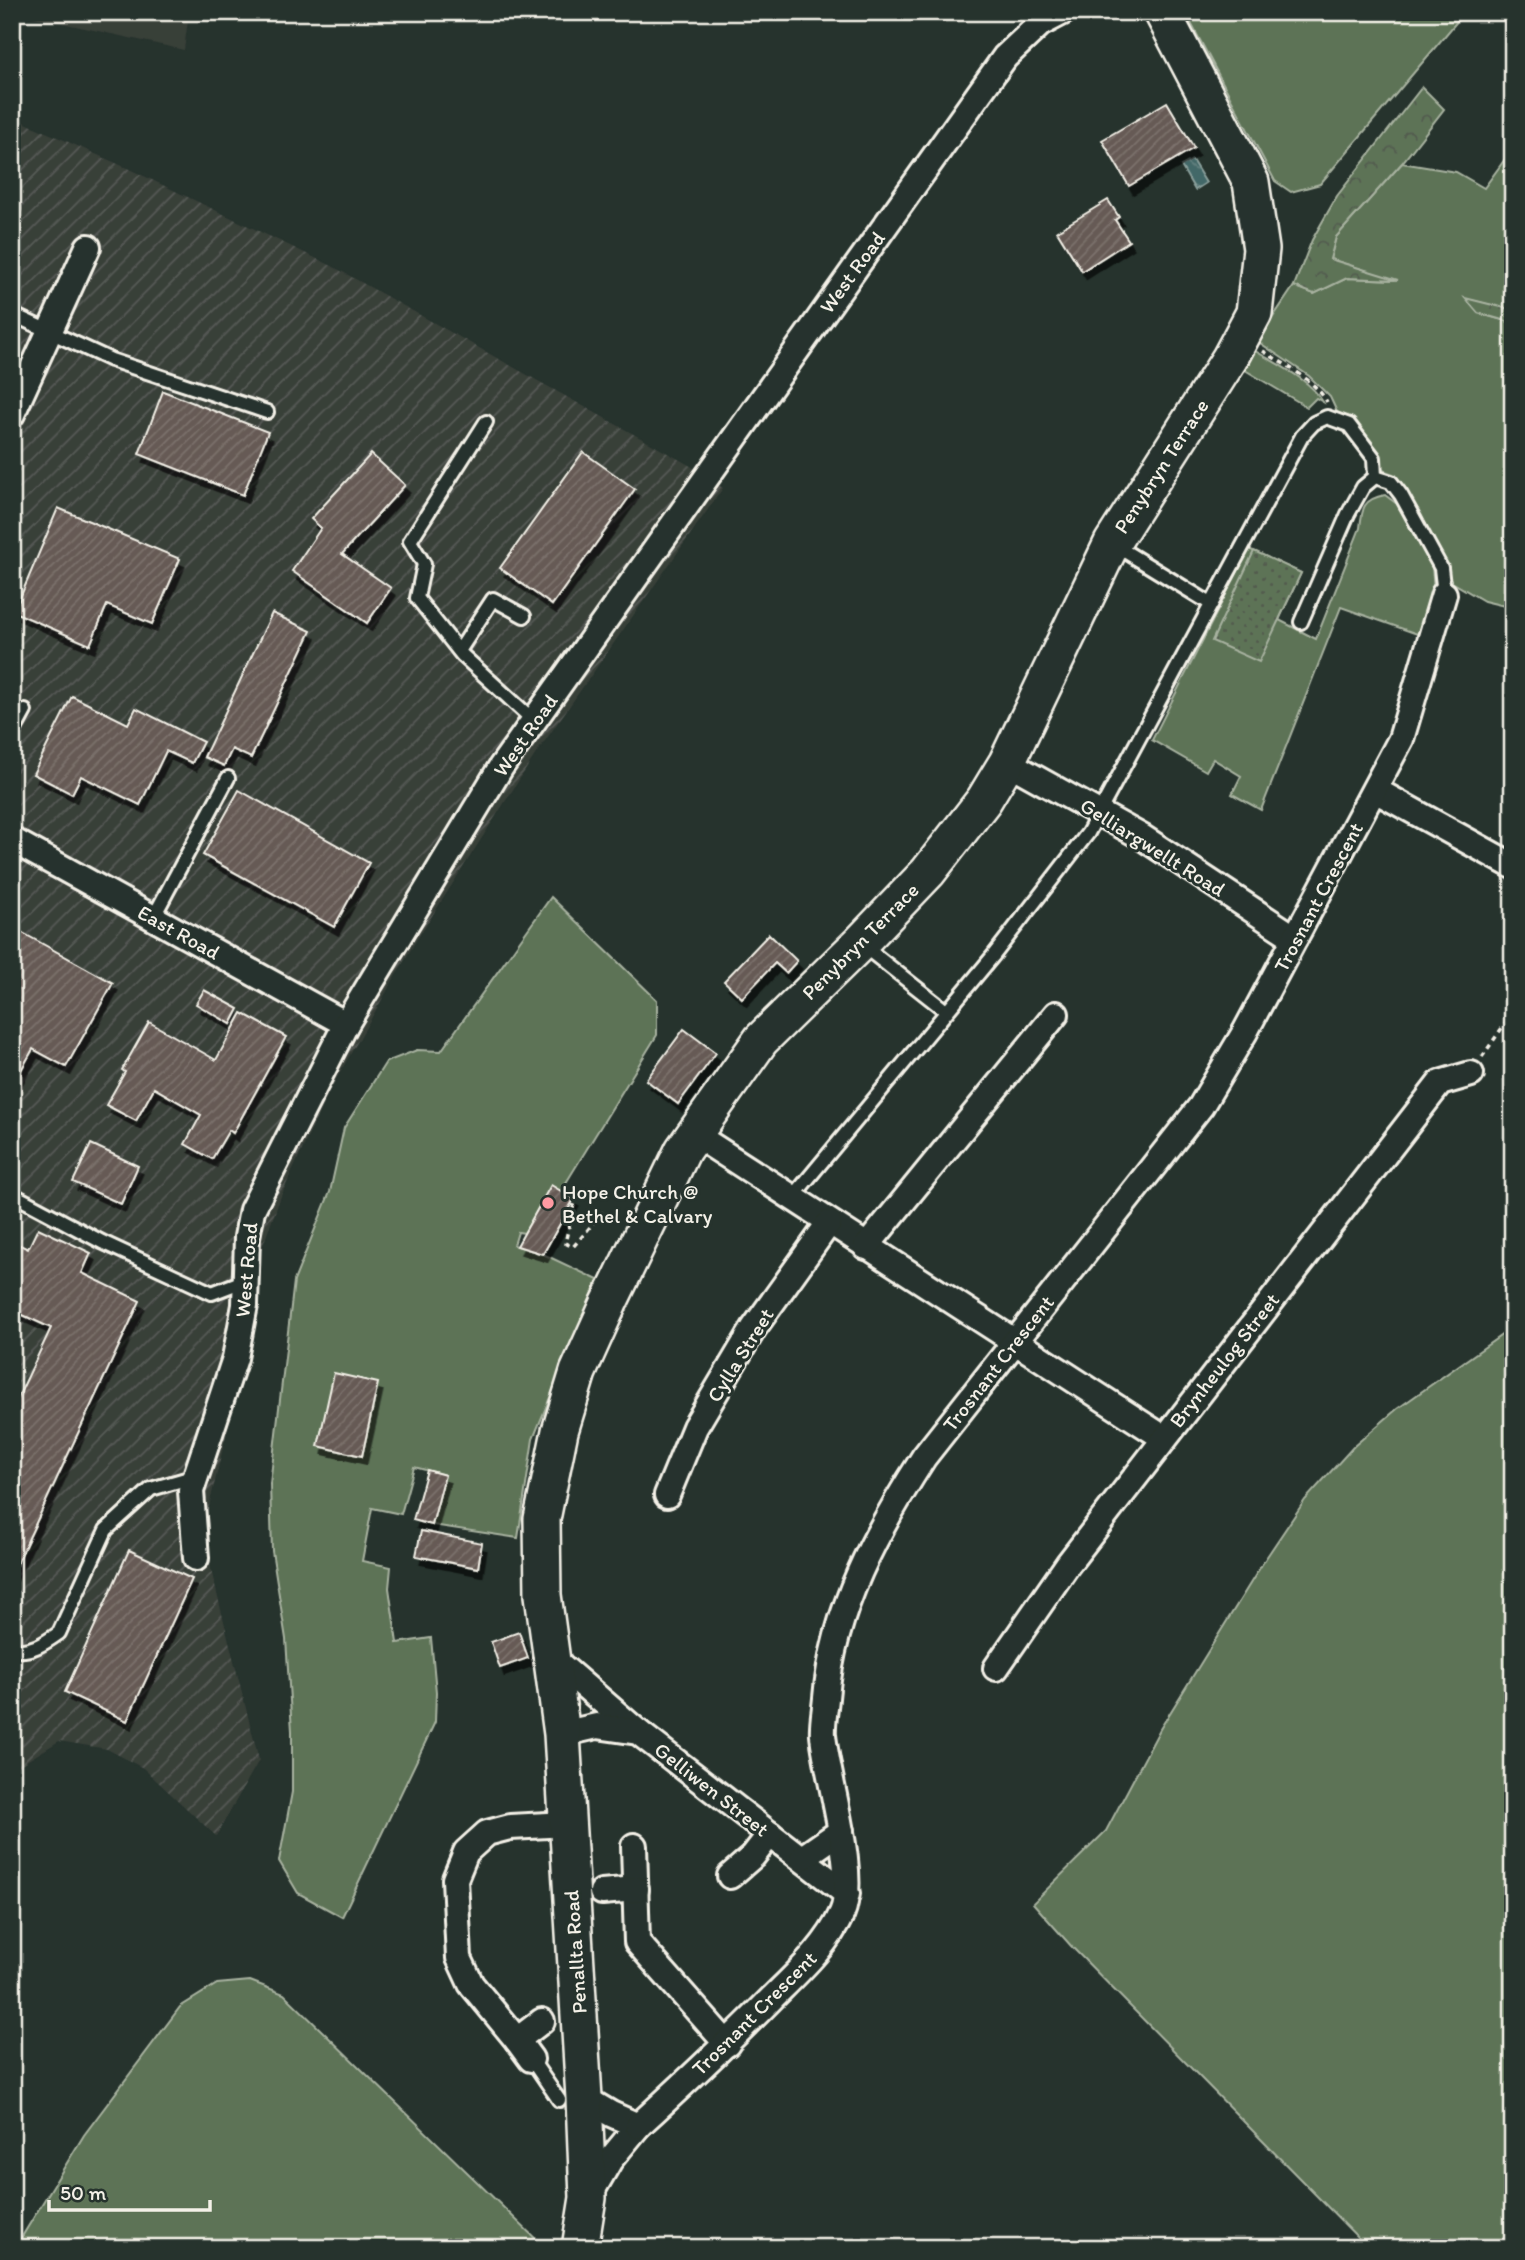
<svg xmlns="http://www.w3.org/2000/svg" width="1525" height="2260" font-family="Itim,sans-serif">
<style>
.built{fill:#393f39}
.industrial{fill:url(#industrial-furrows)}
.grass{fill:#5d7357;stroke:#a8b2a0;stroke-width:2}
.forest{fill:url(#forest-crowns);stroke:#a8b2a0;stroke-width:2}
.park{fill:url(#park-dots);stroke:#a8b2a0;stroke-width:2}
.water{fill:url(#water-waves);stroke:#8a9f9b;stroke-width:2}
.building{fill:url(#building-hatch);stroke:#f4f1e8;stroke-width:2;filter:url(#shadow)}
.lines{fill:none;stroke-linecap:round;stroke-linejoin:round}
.lane-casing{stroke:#f4f1e8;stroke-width:18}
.street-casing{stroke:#f4f1e8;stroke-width:30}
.secondary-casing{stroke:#f4f1e8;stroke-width:40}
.path{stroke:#f4f1e8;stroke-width:3.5;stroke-dasharray:5 5;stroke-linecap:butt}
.lane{stroke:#26332d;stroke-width:12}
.street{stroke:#26332d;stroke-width:24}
.secondary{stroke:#26332d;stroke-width:35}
.poi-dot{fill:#ff9aa2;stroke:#26332d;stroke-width:2.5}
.labels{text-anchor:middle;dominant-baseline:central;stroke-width:6;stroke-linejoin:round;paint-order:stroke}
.street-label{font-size:21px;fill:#f4f1e8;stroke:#26332d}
.poi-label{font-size:21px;fill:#f4f1e8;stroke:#26332d;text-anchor:start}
</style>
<defs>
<pattern id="industrial-furrows" width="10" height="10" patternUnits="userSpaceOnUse" patternTransform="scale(1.75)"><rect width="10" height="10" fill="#393f39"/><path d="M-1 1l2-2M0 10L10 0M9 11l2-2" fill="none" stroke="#565b56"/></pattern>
<pattern id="forest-crowns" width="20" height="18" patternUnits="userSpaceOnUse" patternTransform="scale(1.75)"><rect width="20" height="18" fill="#5d7357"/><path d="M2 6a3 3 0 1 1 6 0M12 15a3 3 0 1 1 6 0" fill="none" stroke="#525b4e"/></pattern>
<pattern id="park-dots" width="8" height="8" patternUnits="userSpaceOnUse" patternTransform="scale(1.75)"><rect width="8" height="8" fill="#5d7357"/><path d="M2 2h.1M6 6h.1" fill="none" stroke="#525b4e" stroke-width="1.8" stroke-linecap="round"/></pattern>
<pattern id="water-waves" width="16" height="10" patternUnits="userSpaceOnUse" patternTransform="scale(1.75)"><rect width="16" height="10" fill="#436867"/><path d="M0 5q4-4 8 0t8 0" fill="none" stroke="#5f7e7d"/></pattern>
<pattern id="building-hatch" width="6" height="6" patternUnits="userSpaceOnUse" patternTransform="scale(1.75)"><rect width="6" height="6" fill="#665a55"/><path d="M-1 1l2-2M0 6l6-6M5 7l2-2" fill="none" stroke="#7c726d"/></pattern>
<filter id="shadow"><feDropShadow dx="4.5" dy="8" stdDeviation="0" flood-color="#0009"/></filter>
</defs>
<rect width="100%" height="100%" fill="#26332d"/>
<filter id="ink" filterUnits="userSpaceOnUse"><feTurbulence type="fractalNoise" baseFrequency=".0143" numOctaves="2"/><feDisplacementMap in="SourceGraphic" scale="14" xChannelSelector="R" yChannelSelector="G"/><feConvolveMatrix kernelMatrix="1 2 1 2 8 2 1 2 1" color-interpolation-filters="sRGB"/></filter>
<g filter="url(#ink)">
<polygon class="built" points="12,12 189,12 184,50"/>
<polygon class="industrial" points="12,117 127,168 332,266 689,465 723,488 535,755 414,944 328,1093 281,1196 256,1264 248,1345 208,1510 211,1570 259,1760 216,1836 143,1768 107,1749 59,1741 12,1770"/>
<g class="grass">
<polygon points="1185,12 1465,12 1320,184 1291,192 1275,181"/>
<polygon points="1513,148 1513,310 1466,299 1478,313 1513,323 1513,608 1484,601 1452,582 1421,514 1396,475 1380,469 1349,420 1337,412 1330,397 1309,376 1257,341 1294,286 1314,294 1347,278 1395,280 1330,259 1336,237 1402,163 1456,172 1484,188"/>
<path d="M1252,349C1276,364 1309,378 1323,402L1316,398L1307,407L1240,367Z"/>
<path d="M1385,495L1397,504L1432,567L1434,589L1420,635L1341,607L1261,810L1232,794L1241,776L1213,759L1206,771L1152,740L1249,549L1301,573L1279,620L1316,639L1360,528C1362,508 1363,499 1385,495Z"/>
<polygon points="551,897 657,1000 657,1035 561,1191 552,1186 524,1233 518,1232 514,1245 543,1254 598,1280 533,1439 518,1538 432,1525 445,1475 414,1467 401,1514 372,1508 362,1561 391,1567 389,1588 397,1643 431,1638 436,1692 435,1722 342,1917 298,1893 279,1861 292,1792 292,1731 286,1639 272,1551 270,1484 294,1281 330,1192 344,1128 386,1062 417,1050 441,1051"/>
<polygon points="1513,1327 1513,2248 1368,2248 1072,1947 1033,1903 1106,1831 1160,1729 1266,1558 1305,1500 1354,1446 1397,1409"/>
<polygon points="250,1981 284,1994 545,2248 15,2248 84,2135 180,2007 217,1984"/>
</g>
<g class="forest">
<polygon points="1422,87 1444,109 1402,163 1336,237 1330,259 1398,280 1347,278 1314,294 1294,286 1312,240 1337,196"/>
<polygon points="1465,298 1513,310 1513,323 1478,313"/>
</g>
<polygon class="park" points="1254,551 1301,573 1259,662 1212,641"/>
<polygon class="water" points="1192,160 1206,183 1195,190 1181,166"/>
<g class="building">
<polygon points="1167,102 1194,148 1129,186 1102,140"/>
<polygon points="1108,200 1119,217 1115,220 1129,241 1082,271 1057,231"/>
<polygon points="163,391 268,432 243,495 139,454"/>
<polygon points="583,452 635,489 552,605 500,568"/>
<polygon points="371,454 405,485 342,554 391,588 367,623 292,571 321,528 311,519"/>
<polygon points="58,508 180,559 152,624 107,605 90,645 14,612"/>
<polygon points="272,613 311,631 251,758 232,749 224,766 204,757"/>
<polygon points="72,696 128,724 136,708 203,742 192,763 166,751 140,805 81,776 72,794 33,774"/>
<polygon points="239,790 369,863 334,927 203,855"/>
<polygon points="12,927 113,983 66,1067 33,1049 12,1086"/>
<polygon points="769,934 797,961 786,973 775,963 742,998 724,981"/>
<polygon points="204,990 239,1009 231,1024 196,1004"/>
<polygon points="242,1013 286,1037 233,1133 229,1130 212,1159 185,1144 201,1115 154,1088 136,1121 106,1105 125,1072 122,1070 149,1022 216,1060"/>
<polygon points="684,1029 716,1053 678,1104 646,1080"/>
<polygon points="91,1144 138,1166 121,1204 73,1182"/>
<polygon points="551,1185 574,1199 543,1254 517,1246"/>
<polygon points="38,1228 91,1253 82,1273 140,1301 12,1574 12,1410 51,1328 12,1310 12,1241 28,1249"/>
<polygon points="334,1373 378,1383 362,1456 318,1446"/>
<polygon points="427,1470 445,1475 432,1525 413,1520"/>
<polygon points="421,1531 482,1543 478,1568 416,1556"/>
<polygon points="129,1550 192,1579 127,1721 65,1692"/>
<polygon points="519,1632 528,1658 500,1668 491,1642"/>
</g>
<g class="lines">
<g class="lane-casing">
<g id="lane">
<polyline points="12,209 13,209"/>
<polyline points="12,312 18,317 111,360 267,412"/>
<polyline points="486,422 410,541 424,564 417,598 462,655 534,721"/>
<polyline points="1113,544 1211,604"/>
<polyline points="1301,622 1348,514 1363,487 1375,477 1391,482 1401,495 1441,568 1444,594"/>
<polyline points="459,651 493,599 524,616"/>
<polyline points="12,735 25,711"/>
<polyline points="153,918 228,778"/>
<polyline points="861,944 946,1011"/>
<polyline points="12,1194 102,1242 212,1293 246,1280"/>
<polyline points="792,1198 993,956 1088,833 1302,436 1314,423 1327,417 1349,425 1374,458 1375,477"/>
<path d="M12,1649C29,1654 45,1643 59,1633L106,1530L151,1489L196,1476"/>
<polyline points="531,2059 559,2100"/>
</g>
</g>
<g class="street-casing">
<g id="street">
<polyline points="12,414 88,247"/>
<polyline points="1007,762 1142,837 1295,938"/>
<polyline points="1375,790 1513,866"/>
<polyline points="12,840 346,1024"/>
<polyline points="694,1134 1164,1438"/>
<polyline points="866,1247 1056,1014"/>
<polyline points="667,1495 695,1427 754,1328 829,1223"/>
<polyline points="196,1558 191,1491 235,1358 245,1305 247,1237 252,1210 346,1024 501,767 1005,57 1040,24 1063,12"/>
<polyline points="551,1657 638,1732"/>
<polyline points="996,1668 1068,1564 1440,1083 1471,1074"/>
<polyline points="562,1734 597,1726 638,1732 847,1894"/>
<polyline points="634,1846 637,1942 727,2044"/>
<polyline points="802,1858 841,1831"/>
<polyline points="730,1876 753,1856 770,1834"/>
<polyline points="602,1892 636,1889"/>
<polyline points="517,2040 471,1984 459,1958 455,1879 466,1852 487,1833 510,1827 567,1824"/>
<polyline points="531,2059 517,2040 542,2021"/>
<polyline points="584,2098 611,2114 638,2126 610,2160 588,2198"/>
<path d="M638,2126C684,2084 729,2042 772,1998C798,1972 827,1946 842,1913C858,1876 827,1777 823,1735C822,1724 825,1710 826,1698C833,1609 877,1530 924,1457L1201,1106L1245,1032L1401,739L1444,594"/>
</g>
</g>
<g class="secondary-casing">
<polyline id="secondary" points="580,2248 588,2198 584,2098 562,1734 543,1595 542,1519 560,1431 578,1372 609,1303 683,1150 761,1040 860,943 928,872 984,800 1007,762 1112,543 1230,358 1254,313 1261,249 1251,182 1162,12"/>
</g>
<g class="path">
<path d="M1263,351C1285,365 1314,379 1327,402"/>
<polyline points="1482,1057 1513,1012"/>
<polyline points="574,1204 565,1243 573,1247 603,1212 617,1220"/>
</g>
<use href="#lane" class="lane"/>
<use href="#street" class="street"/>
<use href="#secondary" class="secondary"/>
</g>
</g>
<circle class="poi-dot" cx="548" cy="1203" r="7"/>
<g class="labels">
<g class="street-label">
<text transform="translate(852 272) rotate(-54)">West Road</text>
<text transform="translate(1161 466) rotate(-57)">Penybryn Terrace</text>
<text transform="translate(525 735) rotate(-55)">West Road</text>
<text transform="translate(1153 847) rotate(32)">Gelliargwellt Road</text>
<text transform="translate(1318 897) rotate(-62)">Trosnant Crescent</text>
<text transform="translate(179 932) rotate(29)">East Road</text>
<text transform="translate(860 941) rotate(-45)">Penybryn Terrace</text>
<text transform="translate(246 1270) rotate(-85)">West Road</text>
<text transform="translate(740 1355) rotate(-58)">Cylla Street</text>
<text transform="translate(1224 1360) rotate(-52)">Brynheulog Street</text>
<text transform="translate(998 1363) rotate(-52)">Trosnant Crescent</text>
<text transform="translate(712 1789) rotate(38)">Gelliwen Street</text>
<text transform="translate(575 1952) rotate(-94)">Penallta Road</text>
<text transform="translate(754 2013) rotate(-45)">Trosnant Crescent</text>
</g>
<g class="poi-label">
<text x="562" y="1191">Hope Church @<tspan x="562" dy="24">Bethel &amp; Calvary</tspan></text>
</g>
</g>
<rect width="1525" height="2260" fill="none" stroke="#26332d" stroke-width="42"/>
<rect x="21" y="21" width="1483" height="2218" fill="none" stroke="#f4f1e8" stroke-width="2.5" filter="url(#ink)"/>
<path d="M49 2200v10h161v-10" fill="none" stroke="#f4f1e8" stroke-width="3.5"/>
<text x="60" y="2200" font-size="21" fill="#f4f1e8" stroke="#26332d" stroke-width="5" paint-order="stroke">50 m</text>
</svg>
